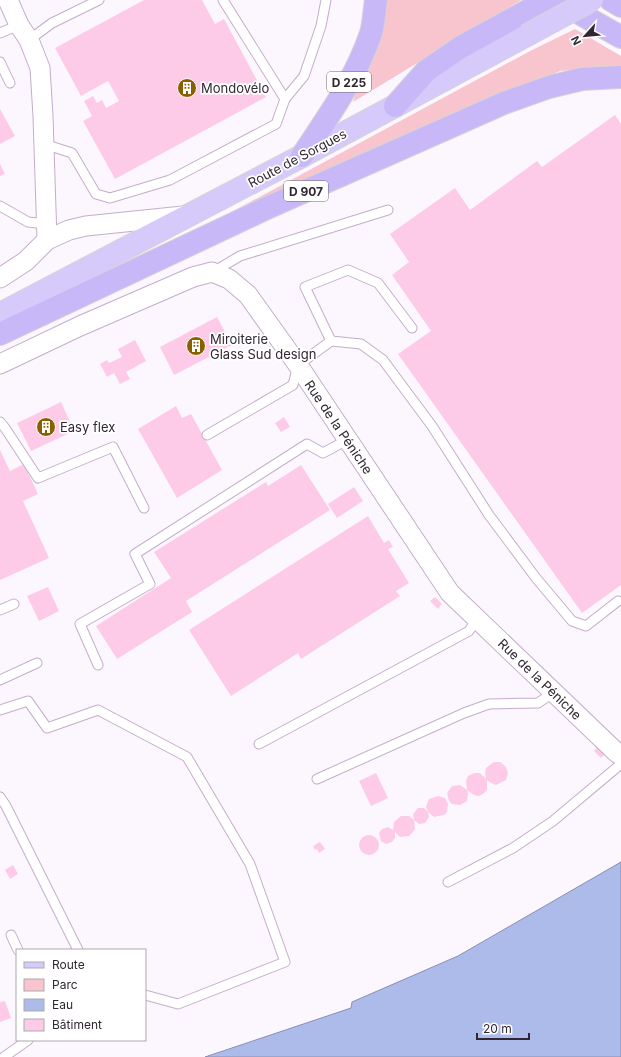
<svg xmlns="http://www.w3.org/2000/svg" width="621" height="1057" font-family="Inter,sans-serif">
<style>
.green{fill:#f8c5ce}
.water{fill:#adbbea;stroke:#888fb3}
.building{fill:#fdcbe8}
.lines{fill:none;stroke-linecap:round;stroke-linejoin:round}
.service-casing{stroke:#c4adcb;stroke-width:11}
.minor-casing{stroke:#c4adcb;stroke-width:21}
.primary-casing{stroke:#d6d4d6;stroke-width:24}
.trunk-casing{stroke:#d6d4d6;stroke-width:24}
.service{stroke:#fff;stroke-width:9}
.minor{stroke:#fff;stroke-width:19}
.primary{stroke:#d6cafa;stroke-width:22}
.trunk{stroke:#c8b8f8;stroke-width:22}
.primary-bridge-casing{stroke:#d6d4d6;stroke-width:24;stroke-linecap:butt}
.primary-bridge{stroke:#d6cafa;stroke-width:22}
.labels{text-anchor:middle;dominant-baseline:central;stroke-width:3.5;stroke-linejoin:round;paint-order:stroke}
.shield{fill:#fff;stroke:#6e6870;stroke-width:1}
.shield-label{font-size:12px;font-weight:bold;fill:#302732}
.poi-label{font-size:13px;fill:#302732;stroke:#fff;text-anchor:start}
.street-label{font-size:13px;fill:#302732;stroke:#fff}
</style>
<rect width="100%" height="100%" fill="#fcf7fe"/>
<g class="green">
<polygon points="384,0 521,0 353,102"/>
<polygon points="575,29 621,56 621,66 606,66 560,71 476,106 202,228 532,50"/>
</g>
<polygon class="water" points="621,862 621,1057 205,1057 351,1008 352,1002 458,956"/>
<g class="building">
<polygon points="144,0 202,0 215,24 224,19 266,97 115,179 83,121 92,116 84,101 93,96 97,103 102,100 106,108 119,101 108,81 81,96 55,48"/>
<polygon points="0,109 15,136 0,144"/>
<polygon points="615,115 621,124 621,585 582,613 398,354 431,331 392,275 409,262 390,234 455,188 470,210 537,161 542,167"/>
<polygon points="0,164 5,174 0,176"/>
<polygon points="217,317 232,345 174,375 160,347"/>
<polygon points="135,340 146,361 126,372 130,379 120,384 114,373 107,377 100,364 107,360 109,363 122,357 118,349"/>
<polygon points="61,402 74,431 31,451 17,423"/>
<polygon points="176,406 182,418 191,414 222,470 177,498 138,429"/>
<polygon points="284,417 290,427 281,432 275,423"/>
<polygon points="0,450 10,471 24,464 38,494 23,501 49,558 0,580"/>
<polygon points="301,465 330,510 186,601 192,612 117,659 96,626 171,578 154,552 266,482 268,486"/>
<polygon points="354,487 363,501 337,518 328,504"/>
<polygon points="368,516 384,543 389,540 393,547 388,549 409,583 396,591 400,596 301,659 298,653 231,696 189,630"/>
<polygon points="48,587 59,611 39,621 27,596"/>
<polygon points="435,597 442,604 438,609 430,601"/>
<polygon points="598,746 606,753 601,758 594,751"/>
<polygon points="494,762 500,762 506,767 508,773 506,780 496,785 491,783 487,780 487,790 483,794 479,796 474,795 467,790 468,793 467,801 460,805 452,804 449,801 447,793 452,786 460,785 467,790 466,781 468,776 474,773 480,773 486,779 485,773 486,768"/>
<polygon points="376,773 388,798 371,806 359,781"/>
<polygon points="438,796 445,798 448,804 447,812 444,815 434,817 428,812 429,817 425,823 419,824 414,820 415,829 412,833 409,836 400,837 395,832 395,838 392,842 386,844 381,841 379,833 382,829 388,827 393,830 394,822 401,816 409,816 414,820 413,814 418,808 424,808 428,812 426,807 429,799"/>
<circle cx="369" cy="845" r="10"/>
<polygon points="320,842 325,849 319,853 317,849 315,850 313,846"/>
<polygon points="13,865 18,874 10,879 5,870"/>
<polygon points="5,1001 11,1018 0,1022 0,1002"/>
</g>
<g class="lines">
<g class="service-casing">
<g id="service">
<polyline points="223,0 285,99 304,76 321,26 326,0"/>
<polyline points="0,33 19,25"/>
<polyline points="29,40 52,23 99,0"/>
<polyline points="0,62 10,83"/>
<polyline points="44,144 72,153 96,194 110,198 170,180 276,124 285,99"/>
<polyline points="0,206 28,222 46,224"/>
<polyline points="213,272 240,256 388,210"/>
<polyline points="331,341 361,344 383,360 432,426 489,515 536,578 572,621 586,626 618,601"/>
<polyline points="0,422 5,428 38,478 113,447 144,508"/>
<polyline points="207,435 293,385 298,365 331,341 305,287 348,270 378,283 412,328"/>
<polyline points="0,610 14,604"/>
<polyline points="98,665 80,624 150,584 135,554 307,444 323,453 347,440"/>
<polyline points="0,680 37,663"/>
<polyline points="0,710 28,701 47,728 98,710 187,757 250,864 285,962 178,1004 145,995"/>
<polyline points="259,744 469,631 477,619"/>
<polyline points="317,779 464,713 489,704 538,703 554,692"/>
<polyline points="0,797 6,806 78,950"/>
<polyline points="448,882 513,848 553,821 621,764"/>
<polyline points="11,935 18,950"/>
<polyline points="4,1057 28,1040"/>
</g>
</g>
<g class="minor-casing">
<g id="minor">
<polyline points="47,240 69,230 86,226 183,216"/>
<polyline points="0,278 26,261 47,240 43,116 40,68 29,40 19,25 8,0"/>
<polyline points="0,364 80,326 193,277 212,272 229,279 248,295 298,365 450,593 617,753 621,755"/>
</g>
</g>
<g class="primary-casing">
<polyline id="primary" points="0,314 302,156 527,35"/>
</g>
<g class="trunk-casing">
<g id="trunk">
<polyline points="611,0 621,6"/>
<polyline points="559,1 596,23 621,37"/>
<polyline points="395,106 426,71 461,47 547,0"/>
<path d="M302,156C328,117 356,78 371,33C374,23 374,11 376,0"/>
<polyline points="0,334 267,208 504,103 549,87 582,79 621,77"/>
</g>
</g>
<use href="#service" class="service"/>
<use href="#minor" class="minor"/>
<use href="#primary" class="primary"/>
<use href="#trunk" class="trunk"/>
<g class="primary-bridge-casing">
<polyline id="primary-bridge" points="527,35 592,0"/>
</g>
<use href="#primary-bridge" class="primary-bridge"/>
</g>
<defs>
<g id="building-disc" transform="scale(1)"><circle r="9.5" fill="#895f00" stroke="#fff"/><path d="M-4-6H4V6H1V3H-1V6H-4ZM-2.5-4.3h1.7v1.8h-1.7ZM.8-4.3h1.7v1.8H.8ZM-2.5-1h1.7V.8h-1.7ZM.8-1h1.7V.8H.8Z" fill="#fff"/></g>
</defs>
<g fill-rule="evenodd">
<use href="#building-disc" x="187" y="88"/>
<use href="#building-disc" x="196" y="346"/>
<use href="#building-disc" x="46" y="427"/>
</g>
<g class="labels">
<g class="shield">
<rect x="327" y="72" width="44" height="20" rx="3"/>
<rect x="284" y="181" width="44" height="20" rx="3"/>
</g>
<g class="shield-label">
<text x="349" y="82">D 225</text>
<text x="306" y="191">D 907</text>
</g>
<g class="poi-label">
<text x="201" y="88">Mondovélo</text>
<text x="210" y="339">Miroiterie<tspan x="210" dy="15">Glass Sud design</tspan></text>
<text x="60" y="427">Easy flex</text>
</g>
<g class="street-label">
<text transform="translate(297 158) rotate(-28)">Route de Sorgues</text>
<text transform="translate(339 427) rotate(56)">Rue de la Péniche</text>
<text transform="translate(540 679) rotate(44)">Rue de la Péniche</text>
</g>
</g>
<rect x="16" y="949" width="130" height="92" fill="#ffffff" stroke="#aca9ad"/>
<rect x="24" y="962" width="20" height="6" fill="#d6cafa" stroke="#aca9ad"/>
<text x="52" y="969" font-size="12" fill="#302732">Route</text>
<rect x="24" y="979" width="20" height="12" fill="#f8c5ce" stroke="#aca9ad"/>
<text x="52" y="989" font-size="12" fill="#302732">Parc</text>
<rect x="24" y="999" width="20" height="12" fill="#adbbea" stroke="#aca9ad"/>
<text x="52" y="1009" font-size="12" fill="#302732">Eau</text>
<rect x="24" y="1019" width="20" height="12" fill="#fdcbe8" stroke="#aca9ad"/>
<text x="52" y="1029" font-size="12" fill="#302732">Bâtiment</text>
<g transform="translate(585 36) rotate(243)" stroke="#ffffff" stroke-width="3" paint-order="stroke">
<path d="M0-3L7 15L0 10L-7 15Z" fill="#302732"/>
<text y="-6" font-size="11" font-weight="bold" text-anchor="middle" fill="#302732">N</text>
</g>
<path d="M477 1033v6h52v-6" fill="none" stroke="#302732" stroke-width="2"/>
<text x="483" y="1033" font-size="12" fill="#302732" stroke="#ffffff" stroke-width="3" paint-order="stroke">20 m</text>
</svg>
